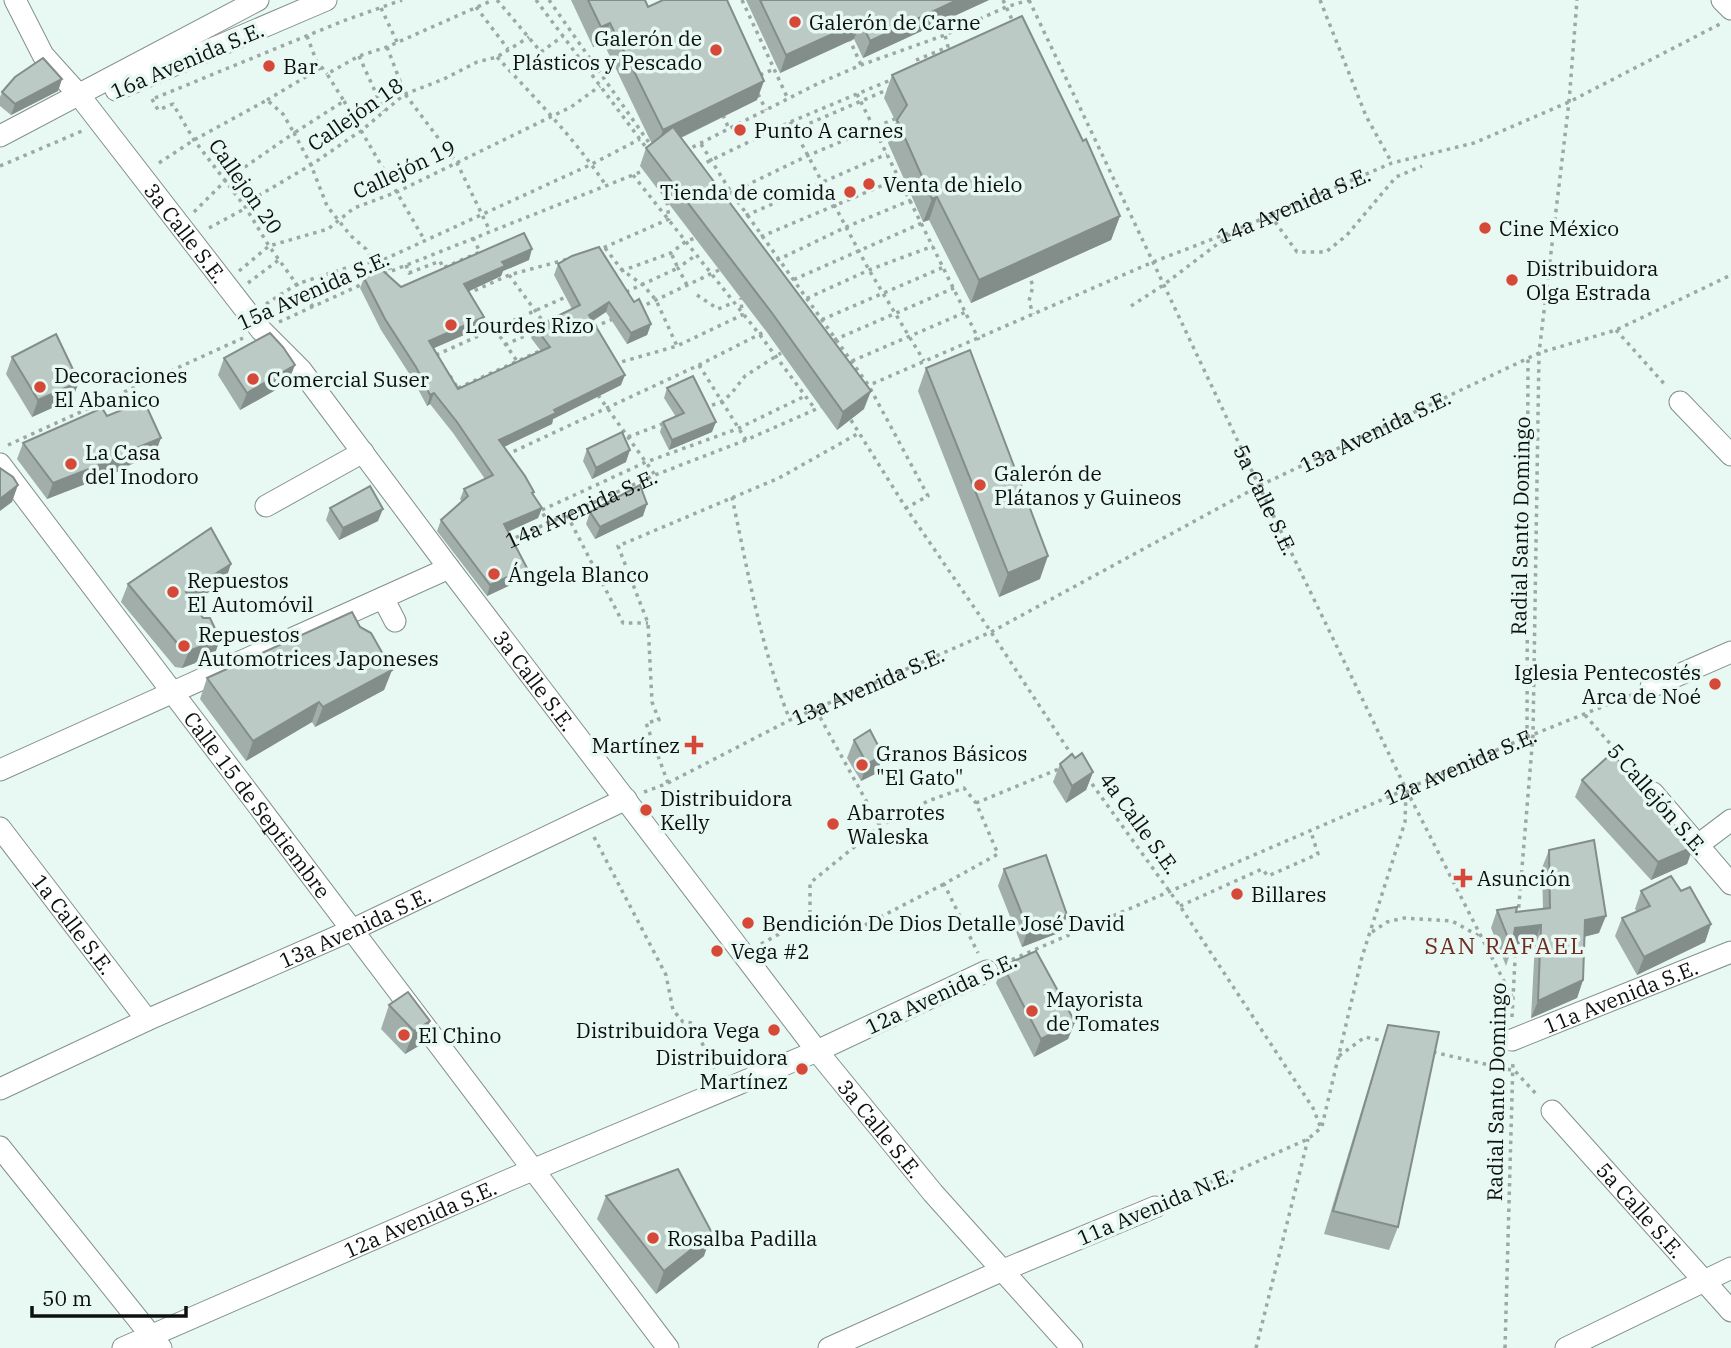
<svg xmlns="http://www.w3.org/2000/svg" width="1731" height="1348" font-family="'IBM Plex Serif',serif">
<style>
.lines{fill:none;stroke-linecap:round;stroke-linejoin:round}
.minor-casing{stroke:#83918c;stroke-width:23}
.path{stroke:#9ca8a4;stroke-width:3.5;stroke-dasharray:3.5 5;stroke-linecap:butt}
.minor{stroke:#fff;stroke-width:21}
.wall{fill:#a1aea9}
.shaded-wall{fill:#838d8a}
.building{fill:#bbcac5;stroke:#838d8a;stroke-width:2}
.poi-dot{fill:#d64939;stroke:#e8f8f2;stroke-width:2.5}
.labels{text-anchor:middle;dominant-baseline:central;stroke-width:7;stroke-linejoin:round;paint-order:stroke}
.poi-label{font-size:21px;fill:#0c110f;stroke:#e8f8f2;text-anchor:start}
.street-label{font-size:21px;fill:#0c110f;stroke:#e8f8f2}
.neighbourhood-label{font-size:23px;letter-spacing:2px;fill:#702b22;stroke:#e8f8f2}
</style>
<rect width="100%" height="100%" fill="#e8f8f2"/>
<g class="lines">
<g class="minor-casing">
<g id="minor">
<path id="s6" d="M15,0L43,55L79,95L261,330L301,370L449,568L817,1051L933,1193L1072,1348"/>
<polyline points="1722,0 1731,9"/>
<polyline points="116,90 326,0"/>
<polyline points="0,136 258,0"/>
<polyline points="1680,402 1731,455"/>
<path id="s7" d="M0,464L668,1348"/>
<polyline points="266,506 363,452"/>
<polyline points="383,598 395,621"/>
<polyline points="1651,687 1731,652"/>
<polyline points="0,770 449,568"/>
<polyline points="1653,793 1731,884"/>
<path id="s8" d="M0,828L147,1020"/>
<polyline points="1698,845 1731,820"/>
<path id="s9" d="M1512,1040L1731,952"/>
<path id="s10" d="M0,1089L147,1020L352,930L626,799"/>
<path id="s11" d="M1552,1111L1731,1311"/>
<polyline points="0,1147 161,1348"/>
<path id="s12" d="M123,1348L511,1179L817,1051L987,971"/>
<polyline points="829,1348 1001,1271 1155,1207"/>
<polyline points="1566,1348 1731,1268"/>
</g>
</g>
<g class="path">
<polyline points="497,0 541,52 563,36"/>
<polyline points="536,0 648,150"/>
<polyline points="549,0 652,147"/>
<polyline points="742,0 788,99"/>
<polyline points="1003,0 1014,24"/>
<path id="s1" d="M1029,0L1259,486L1406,789L1512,997"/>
<polyline points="1320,0 1366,116 1392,163"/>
<polyline points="476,7 508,49"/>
<polyline points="381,8 397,42"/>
<polyline points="307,36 316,60 327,74"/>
<polyline points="849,38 861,65"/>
<polyline points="387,47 405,94 457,163 490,231"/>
<polyline points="359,56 384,111"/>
<path d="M497,57C535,98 574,138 605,184"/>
<polyline points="916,67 914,61 948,47 945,35"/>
<polyline points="760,75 774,69"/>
<polyline points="758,94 766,110"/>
<polyline points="857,94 979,340"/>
<polyline points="155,98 343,21 402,0"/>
<polyline points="152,99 158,110 173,104 194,140 246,208 269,246 313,307"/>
<polyline points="267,100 322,67"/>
<polyline points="344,101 425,241"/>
<polyline points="723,115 729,129"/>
<polyline points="790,122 869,270 924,361"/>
<polyline points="794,130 889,89"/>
<polyline points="879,138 897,130"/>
<polyline points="701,144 731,192 869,386 928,496 906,508"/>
<polyline points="685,151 817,84 861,65 945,35 1006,7 1029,0"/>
<polyline points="159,163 194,140 267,100 283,114 294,133 344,101 327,74 359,56 387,47 493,0"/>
<polyline points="0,166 82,131"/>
<polyline points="699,166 790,122 893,79"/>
<polyline points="633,175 760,335 815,409"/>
<polyline points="722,197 807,156 897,118"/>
<polyline points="194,212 226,180 294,133 311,165 327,206 351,236 366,249 379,274"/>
<polyline points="1270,215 1297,252 1326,252 1347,235 1396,177 1422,166"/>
<polyline points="738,219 887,154"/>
<polyline points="209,228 246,208 256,197 311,165 362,130 405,94 444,79 477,62 497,57 529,37"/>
<polyline points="753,240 900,178"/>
<polyline points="605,248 622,270 643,285 656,300 677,346"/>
<polyline points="596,251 669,219 667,202"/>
<polyline points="385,259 391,271"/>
<polyline points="769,264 846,227 911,200"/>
<polyline points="406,265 409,273 440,261 443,268 480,252 473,238"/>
<polyline points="239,271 269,246 328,229 354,208 397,192 571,107 600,86"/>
<polyline points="1028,273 1033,286 1029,301 1033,314"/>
<polyline points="384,274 643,171"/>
<polyline points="613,274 671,253 685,242 695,238"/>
<polyline points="509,275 545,324"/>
<polyline points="248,283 280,259"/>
<polyline points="786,283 922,223"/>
<polyline points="687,285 678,268 696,255"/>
<polyline points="626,292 678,268 671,253"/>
<polyline points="467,294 509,275 572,258"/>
<polyline points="697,295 718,309 733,303"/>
<polyline points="799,302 869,270 933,246"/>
<polyline points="266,304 297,284 349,267 385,259 592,164 640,139"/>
<polyline points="1131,306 1162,286 1232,233"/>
<polyline points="639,308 719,270"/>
<polyline points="279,322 365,283"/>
<polyline points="814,323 944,267"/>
<polyline points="594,327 613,319"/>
<polyline points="495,329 517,361"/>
<polyline points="1616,330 1667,387"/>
<polyline points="834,340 954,288"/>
<polyline points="505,345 535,331"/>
<polyline points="436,355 568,296"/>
<polyline points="852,361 966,312"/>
<polyline points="614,364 677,346 742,315 741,298"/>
<polyline points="699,365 746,440"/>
<polyline points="450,376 459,390"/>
<path id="s2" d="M865,387L1153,262L1236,230L1392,163L1474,143L1569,102L1720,24"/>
<polyline points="458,388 542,350"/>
<polyline points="598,395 655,475"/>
<polyline points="704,408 721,402 731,394 745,376 781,353"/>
<polyline points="851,420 906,508 991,632 1073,757"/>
<polyline points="628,437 665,423"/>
<polyline points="8,445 243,338"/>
<polyline points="506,455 699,365 766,331"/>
<path d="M732,497C748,572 761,649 790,720"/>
<polyline points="539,506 548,523"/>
<polyline points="542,510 646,462 737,429 805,396"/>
<polyline points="567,515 623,623 648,623"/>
<path id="s3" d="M508,541L655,475L746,440L821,407"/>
<polyline points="816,710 880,826"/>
<polyline points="1585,715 1641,779"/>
<polyline points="1527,737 1528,358"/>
<polyline points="1087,777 1180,906 1313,1108 1321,1128 1308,1139 1173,1199"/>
<polyline points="668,783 646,723 659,720 652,702 648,623 618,546 779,478 859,433"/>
<path id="s4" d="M644,792L668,783L790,720L991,632L1259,486L1539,353L1616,330L1731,275"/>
<polyline points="976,803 1061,768"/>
<polyline points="594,837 666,975 673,1010 683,1022 692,1023 716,1071"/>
<polyline points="1180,906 1262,869 1268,876 1318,854 1311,832"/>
<polyline points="1518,916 1533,735 1539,353 1569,102 1577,0"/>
<polyline points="865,925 944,884"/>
<polyline points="1372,932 1387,922 1404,918 1452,921 1479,936"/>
<polyline points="761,944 810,917 810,883 880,826 928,801 964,788 976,803 998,854 944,884 978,953"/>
<path id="s5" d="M1004,963L1527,737L1634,694"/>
<polyline points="1512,1017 1516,941"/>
<polyline points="1433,1052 1515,1071 1538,1096"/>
<polyline points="1339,1056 1365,1037 1384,1041"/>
<polyline points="1322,1126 1362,957 1405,822 1406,792"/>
<polyline points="1256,1348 1308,1139"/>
<polyline points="1505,1348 1513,1060"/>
</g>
<use href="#minor" class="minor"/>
</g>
<g class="wall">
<polygon points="571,0 645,0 648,7 757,100 681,138 864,409 837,430 766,331 640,166 646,148 652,144 603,42 593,47"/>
<polygon points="746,0 989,0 863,58 854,39 780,73"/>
<polygon points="892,75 1120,216 1111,240 971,303 929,220 923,222 888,143 896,122 884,98"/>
<polygon points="62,79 58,91 11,115 0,106 0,97 2,92"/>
<polygon points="529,260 503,271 501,276 469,291 484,317 480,328 434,348 458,389 541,351 531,338 535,327 572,309 554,275 558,264 634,302 651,324 647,335 627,344 606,312 593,321 621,385 553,419 552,424 504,447 542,508 538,518 508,532 523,579 487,596 437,531 441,520 462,502 460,499 464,489 485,479 453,433 430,404 427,406 412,378 381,330 360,288 364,278 401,287"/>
<polygon points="12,357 79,382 72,399 32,417 6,374"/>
<polygon points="224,358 288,383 240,410 218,375"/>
<polygon points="926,368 1040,579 999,597 918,391"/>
<polygon points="667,388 712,432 669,450 660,432 663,422 676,417 664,398"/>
<polygon points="107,416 155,454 125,467 124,469 47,499 17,459 23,443"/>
<polygon points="587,449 626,462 592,479 583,461"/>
<polygon points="330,508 378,521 339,540 326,520"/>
<polygon points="590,512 643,516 595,539 586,524"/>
<polygon points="225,582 193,602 203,618 220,639 214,656 182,668 175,667 121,602 128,584"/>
<polygon points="360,627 392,670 384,690 315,727 312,722 246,761 200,699 207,678"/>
<polygon points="854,740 883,755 877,773 861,781 847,758"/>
<polygon points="1060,764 1093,772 1086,790 1066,803 1053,782"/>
<polygon points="1582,780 1693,847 1687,864 1651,880 1575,797"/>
<polygon points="1549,850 1599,933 1584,937 1583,980 1577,998 1531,1018 1535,942 1513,945 1506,966 1491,928 1497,910 1516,912 1543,909 1542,868"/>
<polygon points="1004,869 1067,915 1061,932 1022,947 998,886"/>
<polygon points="1641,891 1681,891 1711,924 1705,942 1637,975 1615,936 1622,918 1637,912 1635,909"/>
<polygon points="1003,966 1075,1022 1068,1039 1034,1057 996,983"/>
<polygon points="389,1005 430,1021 422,1044 405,1054 381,1029"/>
<polygon points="1388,1025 1398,1227 1389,1250 1324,1234 1380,1049"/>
<polygon points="606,1196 704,1256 656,1294 597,1219"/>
</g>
<g class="shaded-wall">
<polygon points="957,0 989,0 863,58 870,41"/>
<polygon points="861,21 854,39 780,73 786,55"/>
<polygon points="610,23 603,42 593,47 601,27"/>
<polygon points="62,79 58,91 11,115 15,104"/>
<polygon points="764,81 757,100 655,150 663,130"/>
<polygon points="937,197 929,220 923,222 932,199"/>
<polygon points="1120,216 1111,240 971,303 979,280"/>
<polygon points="532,249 529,260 503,271 501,276 461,295 464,284 502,262"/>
<polygon points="609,302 606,312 585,325 589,315"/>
<polygon points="484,317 480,328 425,352 429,341"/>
<polygon points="651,324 647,335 627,344 631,333"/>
<polygon points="295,365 288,383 240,410 247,393"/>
<polygon points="625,375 621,385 553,419 552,424 495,451 499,440 554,410"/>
<polygon points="79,382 72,399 32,417 38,400"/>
<polygon points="871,391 864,409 837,430 843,412"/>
<polygon points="434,393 430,404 427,406 430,395"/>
<polygon points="716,422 712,432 669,450 672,440"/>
<polygon points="161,438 155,454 125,467 124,469 47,499 53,483"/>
<polygon points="630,450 626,462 592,479 596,468"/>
<polygon points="18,485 12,502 0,511 0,499"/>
<polygon points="647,504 643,516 595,539 600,527"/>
<polygon points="542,508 538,518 500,535 504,524"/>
<polygon points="383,509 378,521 339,540 343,528"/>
<polygon points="1048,556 1040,579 999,597 1008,573"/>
<polygon points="231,564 225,582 180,610 186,592"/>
<polygon points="527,568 523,579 487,596 490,585"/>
<polygon points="220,639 214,656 182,668 189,651"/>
<polygon points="392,670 384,690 315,727 323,707"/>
<polygon points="319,702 312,722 246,761 253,741"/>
<polygon points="883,755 877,773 861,781 867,764"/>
<polygon points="1093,772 1086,790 1066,803 1072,786"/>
<polygon points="1693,847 1687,864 1651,880 1658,862"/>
<polygon points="1067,915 1061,932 1022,947 1028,929"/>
<polygon points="1606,916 1599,933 1578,938 1585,920"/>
<polygon points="1711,924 1705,942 1637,975 1644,957"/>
<polygon points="1541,925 1535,942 1511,945 1515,928"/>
<polygon points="1583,980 1577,998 1531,1018 1538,1001"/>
<polygon points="430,1021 422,1044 405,1054 414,1031"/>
<polygon points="1075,1022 1068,1039 1034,1057 1041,1039"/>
<polygon points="712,1233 704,1256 656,1294 664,1271"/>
</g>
<g class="building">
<polygon points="588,0 645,0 648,7 663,0 727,0 764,81 663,130 610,23 601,27"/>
<polygon points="760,0 957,0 870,41 861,21 786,55"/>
<polygon points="1022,16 1083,141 1086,139 1120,216 979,280 937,197 932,199 897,120 907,105 892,75"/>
<polygon points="43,58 62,79 15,104 2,92 15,77"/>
<polygon points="673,127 871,391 843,412 772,313 646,148"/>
<polygon points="524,233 532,249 502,262 505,266 464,284 484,317 429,341 458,389 550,347 535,327 580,305 558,264 572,256 599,247 634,302 639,299 651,324 631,333 609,302 589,315 625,375 554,410 556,413 499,440 525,476 534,492 532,493 542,508 504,524 527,568 490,585 441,520 468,496 464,489 493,475 457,422 434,393 430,395 416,367 385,319 364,278 382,270 401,287"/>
<polygon points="270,333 283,347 295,365 247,393 224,358"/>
<polygon points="56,334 79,382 38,400 12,357"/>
<polygon points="970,350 1048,556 1008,573 926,368"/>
<polygon points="693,376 716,422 672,440 663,422 684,413 667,388"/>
<polygon points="144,401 161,438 129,451 130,453 53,483 23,443 102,408 107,416"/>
<polygon points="622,432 630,450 596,468 587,449"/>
<polygon points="0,468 13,477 18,485 0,499"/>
<polygon points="640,485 647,504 600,527 590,512"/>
<polygon points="370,486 383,509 343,528 330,508"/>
<polygon points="211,528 231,564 186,592 203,618 210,618 220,639 189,651 182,649 128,584"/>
<polygon points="352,612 360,627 371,633 392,670 323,707 319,702 253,741 207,678"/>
<polygon points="870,730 883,755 867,764 854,740"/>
<polygon points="1082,753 1093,772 1072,786 1060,764 1072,754 1075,758"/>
<polygon points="1612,753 1693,847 1658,862 1582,780"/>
<polygon points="1594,840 1606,916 1585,920 1583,980 1538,1001 1541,925 1515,928 1512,948 1497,910 1517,907 1516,912 1550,908 1549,850"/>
<polygon points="1046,855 1067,915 1028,929 1004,869"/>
<polygon points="1671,876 1681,891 1690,887 1711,924 1644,957 1622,918 1650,906 1641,891"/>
<polygon points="1036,951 1075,1022 1041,1039 1003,966"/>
<polygon points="408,992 430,1021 414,1031 389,1005"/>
<polygon points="1388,1025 1439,1032 1398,1227 1333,1211"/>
<polygon points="678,1169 712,1233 664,1271 606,1196"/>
</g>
<g class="poi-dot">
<circle cx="795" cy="22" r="7"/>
<circle cx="716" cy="50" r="7"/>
<circle cx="269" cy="66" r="7"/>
<circle cx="740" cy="130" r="7"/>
<circle cx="869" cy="184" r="7"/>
<circle cx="850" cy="192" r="7"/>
<circle cx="1485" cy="228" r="7"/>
<circle cx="1512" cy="280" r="7"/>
<circle cx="451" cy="325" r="7"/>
<circle cx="253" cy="379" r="7"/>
<circle cx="40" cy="387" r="7"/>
<circle cx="71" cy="464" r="7"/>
<circle cx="980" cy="485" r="7"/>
<circle cx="494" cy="574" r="7"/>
<circle cx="173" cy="592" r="7"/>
<circle cx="184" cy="646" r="7"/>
<circle cx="1715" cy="684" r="7"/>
<path d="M690.5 734.5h7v7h7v7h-7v7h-7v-7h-7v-7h7z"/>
<circle cx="862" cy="765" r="7"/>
<circle cx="646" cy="810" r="7"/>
<circle cx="833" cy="824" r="7"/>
<path d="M1459.5 867.5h7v7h7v7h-7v7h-7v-7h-7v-7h7z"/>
<circle cx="1237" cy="894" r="7"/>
<circle cx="748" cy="923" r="7"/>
<circle cx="717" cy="951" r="7"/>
<circle cx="1032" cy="1011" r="7"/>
<circle cx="774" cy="1030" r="7"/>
<circle cx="404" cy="1035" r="7"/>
<circle cx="802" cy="1069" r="7"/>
<circle cx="653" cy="1238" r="7"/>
</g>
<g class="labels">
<g class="poi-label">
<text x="809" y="22">Galerón de Carne</text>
<text x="702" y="38" text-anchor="end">Galerón de<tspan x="702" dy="24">Plásticos y Pescado</tspan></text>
<text x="283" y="66">Bar</text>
<text x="754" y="130">Punto A carnes</text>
<text x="883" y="184">Venta de hielo</text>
<text x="836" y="192" text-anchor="end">Tienda de comida</text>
<text x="1499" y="228">Cine México</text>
<text x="1526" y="268">Distribuidora<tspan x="1526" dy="24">Olga Estrada</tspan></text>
<text x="465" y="325">Lourdes Rizo</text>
<text x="54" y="375">Decoraciones<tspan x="54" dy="24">El Abanico</tspan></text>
<text x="267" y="379">Comercial Suser</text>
<text x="85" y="452">La Casa<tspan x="85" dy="24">del Inodoro</tspan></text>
<text x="994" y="473">Galerón de<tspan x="994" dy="24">Plátanos y Guineos</tspan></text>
<text x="508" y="574">Ángela Blanco</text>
<text x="187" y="580">Repuestos<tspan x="187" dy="24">El Automóvil</tspan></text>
<text x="198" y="634">Repuestos<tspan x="198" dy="24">Automotrices Japoneses</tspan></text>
<text x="1701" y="672" text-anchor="end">Iglesia Pentecostés<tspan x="1701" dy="24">Arca de Noé</tspan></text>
<text x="680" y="745" text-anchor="end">Martínez</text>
<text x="876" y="753">Granos Básicos<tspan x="876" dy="24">"El Gato"</tspan></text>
<text x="660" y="798">Distribuidora<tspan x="660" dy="24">Kelly</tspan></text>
<text x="847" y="812">Abarrotes<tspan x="847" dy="24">Waleska</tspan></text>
<text x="1477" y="878">Asunción</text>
<text x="1251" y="894">Billares</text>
<text x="762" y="923">Bendición De Dios Detalle José David</text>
<text x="731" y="951">Vega #2</text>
<text x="1046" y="999">Mayorista<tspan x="1046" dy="24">de Tomates</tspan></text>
<text x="760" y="1030" text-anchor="end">Distribuidora Vega</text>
<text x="418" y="1035">El Chino</text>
<text x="788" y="1057" text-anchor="end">Distribuidora<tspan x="788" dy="24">Martínez</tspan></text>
<text x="667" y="1238">Rosalba Padilla</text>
</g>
<g class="street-label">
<text transform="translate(187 60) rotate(-23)">16a Avenida S.E.</text>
<text transform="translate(355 114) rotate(-35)">Callejón 18</text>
<text transform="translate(404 169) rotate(-25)">Callejón 19</text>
<text transform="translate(246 186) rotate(55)">Callejon 20</text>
<text stroke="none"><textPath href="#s2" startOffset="466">14a Avenida S.E.</textPath></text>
<text stroke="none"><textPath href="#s6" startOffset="290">3a Calle S.E.</textPath></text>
<text transform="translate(313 290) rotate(-24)">15a Avenida S.E.</text>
<text stroke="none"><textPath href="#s4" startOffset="816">13a Avenida S.E.</textPath></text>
<text stroke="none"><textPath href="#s1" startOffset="553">5a Calle S.E.</textPath></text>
<text stroke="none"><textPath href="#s3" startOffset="80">14a Avenida S.E.</textPath></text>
<text transform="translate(1520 526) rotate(-89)">Radial Santo Domingo</text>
<text stroke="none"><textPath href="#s6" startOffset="858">3a Calle S.E.</textPath></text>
<text stroke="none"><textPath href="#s4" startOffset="248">13a Avenida S.E.</textPath></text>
<text stroke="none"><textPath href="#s5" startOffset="497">12a Avenida S.E.</textPath></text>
<text transform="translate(1658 799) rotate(49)">5 Callejón S.E.</text>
<text stroke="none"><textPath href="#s7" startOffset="427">Calle 15 de Septiembre</textPath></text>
<text transform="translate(1140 823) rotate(54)">4a Calle S.E.</text>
<text stroke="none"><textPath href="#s8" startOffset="121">1a Calle S.E.</textPath></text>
<text stroke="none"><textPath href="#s10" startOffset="390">13a Avenida S.E.</textPath></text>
<text transform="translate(941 993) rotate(-25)">12a Avenida S.E.</text>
<text stroke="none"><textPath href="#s9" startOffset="117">11a Avenida S.E.</textPath></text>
<text transform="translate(1496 1092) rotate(-89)">Radial Santo Domingo</text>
<text stroke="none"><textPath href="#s6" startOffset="1424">3a Calle S.E.</textPath></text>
<text transform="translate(1155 1206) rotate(-23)">11a Avenida N.E.</text>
<text stroke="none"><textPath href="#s11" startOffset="133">5a Calle S.E.</textPath></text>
<text stroke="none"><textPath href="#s12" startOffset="324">12a Avenida S.E.</textPath></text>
</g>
<g class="neighbourhood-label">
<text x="1505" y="945">SAN RAFAEL</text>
</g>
</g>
<path d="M32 1306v10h154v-10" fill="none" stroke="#0c110f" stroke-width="3.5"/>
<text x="42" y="1306" font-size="21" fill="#0c110f" stroke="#e8f8f2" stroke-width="5" paint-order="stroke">50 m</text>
</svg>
